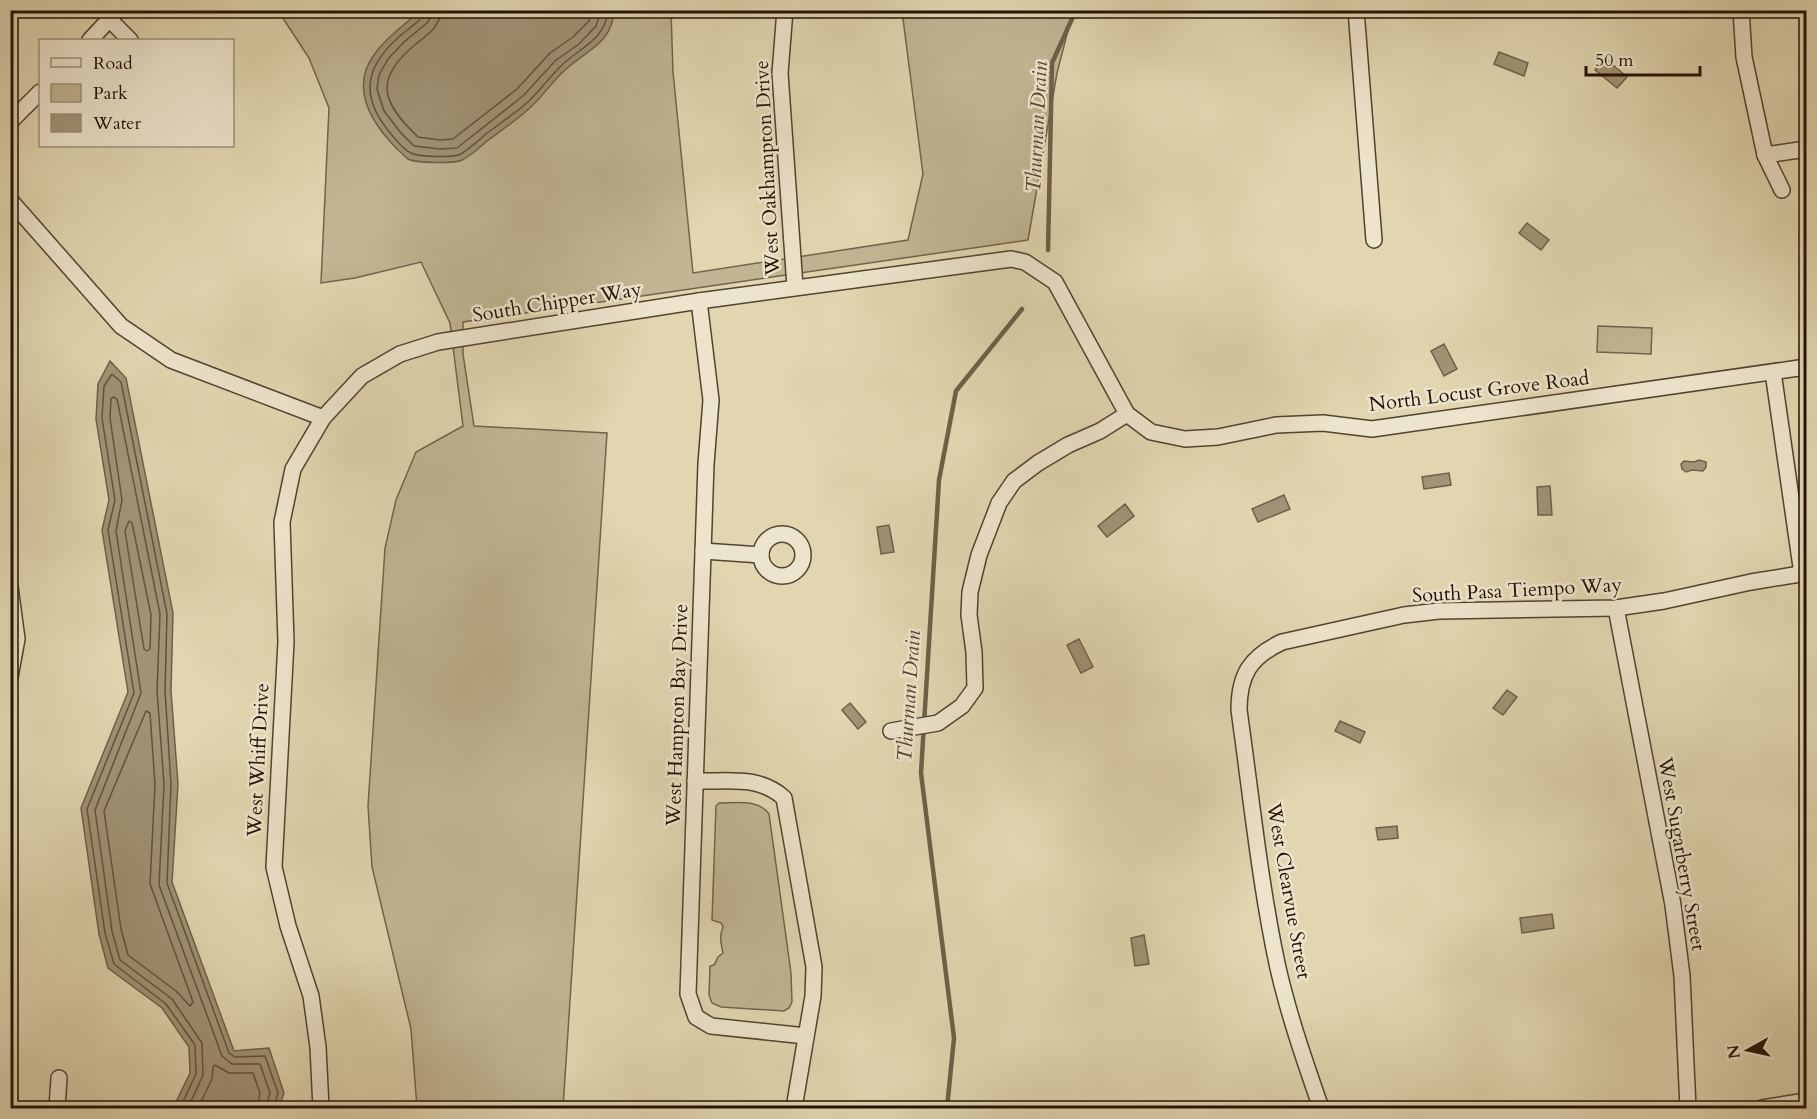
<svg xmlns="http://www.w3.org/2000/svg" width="1817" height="1119" font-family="Cardo,serif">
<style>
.green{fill:#c1b593;stroke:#72634c;stroke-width:1.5}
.water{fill:#a19376;stroke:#6f5f49;stroke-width:1.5}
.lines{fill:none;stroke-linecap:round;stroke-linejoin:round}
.shore{stroke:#62523e;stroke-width:1.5}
.stream{stroke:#6f5f49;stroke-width:4.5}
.minor-casing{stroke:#534230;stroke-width:18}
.minor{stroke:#ece4cc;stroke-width:15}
.labels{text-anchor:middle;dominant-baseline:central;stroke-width:5;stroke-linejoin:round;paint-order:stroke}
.street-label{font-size:20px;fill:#241105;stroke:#ece4cc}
.water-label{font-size:21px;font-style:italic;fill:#564532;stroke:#ece4cc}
</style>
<rect width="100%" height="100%" fill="#e1d6b0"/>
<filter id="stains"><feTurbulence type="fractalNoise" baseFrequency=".00333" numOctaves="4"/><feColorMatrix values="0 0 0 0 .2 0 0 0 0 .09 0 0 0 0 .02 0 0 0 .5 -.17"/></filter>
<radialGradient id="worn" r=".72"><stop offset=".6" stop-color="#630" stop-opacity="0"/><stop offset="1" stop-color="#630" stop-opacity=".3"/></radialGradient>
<g class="green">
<polygon points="282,10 671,11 673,72 693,273 908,240 923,174 902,11 1073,11 1057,73 1028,240 463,322 463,354 474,426 607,433 563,1108 417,1108 411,1029 372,867 368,806 385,548 396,500 416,452 463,426 450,323 421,262 355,278 321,283 329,108 309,58 281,15"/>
<polygon points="1598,326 1652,328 1651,354 1597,352"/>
<path d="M719,803C736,803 759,799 769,814L791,973L792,1002L789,1008L784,1011L721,1007L712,1003L709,995L710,966L714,965L718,957L723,953C721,943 719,937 723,927L721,923L712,920L716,806Z"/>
</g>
<g class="water">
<path d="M421,10H614C613,44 584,51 564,71C553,81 544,94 534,104C520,118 503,129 487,141C480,147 471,156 462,160C455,164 415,163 408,159C405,157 401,152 398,150C378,130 356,100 366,70C375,45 401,28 421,10Z"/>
<polygon points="1499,52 1528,63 1524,76 1494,64"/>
<polygon points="1605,58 1627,77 1617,88 1595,70"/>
<polygon points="1527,223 1549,240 1541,250 1519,233"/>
<polygon points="1444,344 1457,369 1444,376 1431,351"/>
<polygon points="110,361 126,378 173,613 171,691 178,784 172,882 234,1051 269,1048 284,1093 279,1108 173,1108 190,1073 189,1047 162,1008 108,968 99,934 81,808 128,692 102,530 109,500 96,419 98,384"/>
<polygon points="1699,460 1706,462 1706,467 1703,471 1692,470 1686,472 1682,469 1681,464 1684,461 1694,462"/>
<polygon points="1449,473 1451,485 1424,489 1422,477"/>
<polygon points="1550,486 1552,515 1538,515 1537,487"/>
<polygon points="1284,495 1290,509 1258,522 1252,509"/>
<polygon points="1125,504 1134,516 1107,537 1098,526"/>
<polygon points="889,525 894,552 881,554 877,527"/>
<polygon points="1079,639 1093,667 1081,673 1067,645"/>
<polygon points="1507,690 1517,697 1503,715 1493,708"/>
<polygon points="850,703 866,722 858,729 842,710"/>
<polygon points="1340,721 1365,732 1360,743 1335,731"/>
<polygon points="1397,826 1398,838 1378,840 1376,828"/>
<polygon points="1552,914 1554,928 1522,933 1520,918"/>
<polygon points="1144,935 1149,964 1135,966 1131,938"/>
</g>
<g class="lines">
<g class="shore">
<path d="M424,10C423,19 414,25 407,30C382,50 361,75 374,107C378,119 400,148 411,153C419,157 453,158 461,154C469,149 478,141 486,134C500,123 516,113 529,101C540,90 549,78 560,67C579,47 605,42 608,10"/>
<polyline points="432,10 428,22 404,42 388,59 379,75 377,89 384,111 401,133 414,146 440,149 457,148 523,96 556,60 579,44 596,26 601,10"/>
<path d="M441,10C440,26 429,34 417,43C374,78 380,101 418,137L440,140L453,139L517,89L550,53L573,37L589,21L592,10"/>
<polygon points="129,521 132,523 151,615 150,649 147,651 144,649 125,531"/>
<polygon points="146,711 150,713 155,784 150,884 193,1002 190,1006 176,991 128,955 121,929 104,811"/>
<polyline points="180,1108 196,1074 195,1045 166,1004 114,964 105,933 87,809 134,693 108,530 115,500 102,418 104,386 112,374 121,382 167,614 165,691 171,784 167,883 229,1053 235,1057 265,1056 278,1093 274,1108"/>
<polyline points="188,1108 203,1075 202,1043 172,999 120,960 112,931 95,810 141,693 116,531 122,500 110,418 111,399 113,397 117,399 160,614 157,691 164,784 159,885 222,1056 232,1064 260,1064 270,1093 266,1108"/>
<polyline points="198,1108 212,1079 213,1067 215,1065 229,1073 253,1073 260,1093 257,1108"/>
</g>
<g class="stream">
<polyline points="1048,250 1052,63 1076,10"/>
<polyline points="947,1108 954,1038 921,773 939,480 956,391 1022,309"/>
</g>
<g class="minor-casing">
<g id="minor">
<polyline points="785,10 780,73 795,287"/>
<polyline points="1356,10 1374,240"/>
<polyline points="1741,10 1744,57 1765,155 1782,190"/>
<polyline points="109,19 130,40"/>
<polyline points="90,40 118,10"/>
<polyline points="10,122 40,92"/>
<polyline points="1765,155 1806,149"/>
<polyline points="10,200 121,326 171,360 323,418 362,376 400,354 438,342 699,301 1011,259 1025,262 1055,282 1127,414 1151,432 1185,439 1218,437 1276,425 1323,423 1372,429 1806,367"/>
<polyline points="699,301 711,400 706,464 688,994 696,1017 711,1026 806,1036"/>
<polyline points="1773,372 1802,574"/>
<circle cx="782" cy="555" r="21"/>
<polyline points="703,551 761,555"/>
<polyline points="10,587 17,639 10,677"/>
<polyline points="1616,608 1673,905 1682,976 1688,1108"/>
<polyline points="891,731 938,723 962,706 975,688 974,652 969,615 970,592 979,555 999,503 1014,481 1038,463 1068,445 1100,431 1127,414"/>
<path d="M695,781C728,782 759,775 784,798L814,967L813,996L794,1108"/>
<polyline points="57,1108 59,1078"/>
<polyline points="321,1108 318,1047 311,996 288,926 274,867 286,642 282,522 293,469 323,418"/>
<path d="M1321,1108C1305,1062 1289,1016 1278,968C1260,885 1251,795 1239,710C1239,675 1250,657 1282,642L1404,615L1439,611L1616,608L1664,601L1751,582L1806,573"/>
<polyline points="1762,1108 1806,1101"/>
</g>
</g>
<use href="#minor" class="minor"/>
</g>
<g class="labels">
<g class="street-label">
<text transform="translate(767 168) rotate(-93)">West Oakhampton Drive</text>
<text transform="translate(557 302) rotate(-9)">South Chipper Way</text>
<text transform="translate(1479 391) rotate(-7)">North Locust Grove Road</text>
<text transform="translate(1517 590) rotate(-3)">South Pasa Tiempo Way</text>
<text transform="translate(677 715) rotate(-88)">West Hampton Bay Drive</text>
<text transform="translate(258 760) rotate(-87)">West Whiff Drive</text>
<text transform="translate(1682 854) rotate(80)">West Sugarberry Street</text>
<text transform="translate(1289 891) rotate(80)">West Clearvue Street</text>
</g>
<g class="water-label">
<text transform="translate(1037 127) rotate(-87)">Thurman Drain</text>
<text transform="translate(909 696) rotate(-86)">Thurman Drain</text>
</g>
</g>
<rect width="1817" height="1119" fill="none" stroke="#e1d6b0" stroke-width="36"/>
<rect x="12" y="12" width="1793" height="1095" fill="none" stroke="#241105" stroke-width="3"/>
<rect x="18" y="18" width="1781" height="1083" fill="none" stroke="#241105" stroke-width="1.5"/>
<rect x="39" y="39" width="195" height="108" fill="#ece4cc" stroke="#9c907c" stroke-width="1.5"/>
<rect x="51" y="58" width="30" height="9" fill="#ece4cc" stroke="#9c907c" stroke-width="1.5"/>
<text x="93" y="69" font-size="18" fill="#241105">Road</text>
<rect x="51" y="84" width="30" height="18" fill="#c1b593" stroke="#9c907c" stroke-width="1.5"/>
<text x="93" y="99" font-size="18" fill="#241105">Park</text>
<rect x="51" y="114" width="30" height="18" fill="#a19376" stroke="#9c907c" stroke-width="1.5"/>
<text x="93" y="129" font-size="18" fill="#241105">Water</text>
<g transform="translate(1748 1050) rotate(262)" stroke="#ece4cc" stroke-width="4.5" paint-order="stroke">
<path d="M0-4.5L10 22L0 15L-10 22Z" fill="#241105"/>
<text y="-9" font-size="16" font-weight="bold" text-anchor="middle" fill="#241105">N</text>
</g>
<path d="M1586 66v9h114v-9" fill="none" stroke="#241105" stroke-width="3"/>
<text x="1595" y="66" font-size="18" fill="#241105" stroke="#ece4cc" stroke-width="4.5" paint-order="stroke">50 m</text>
<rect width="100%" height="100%" filter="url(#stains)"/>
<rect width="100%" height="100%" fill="url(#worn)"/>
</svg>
